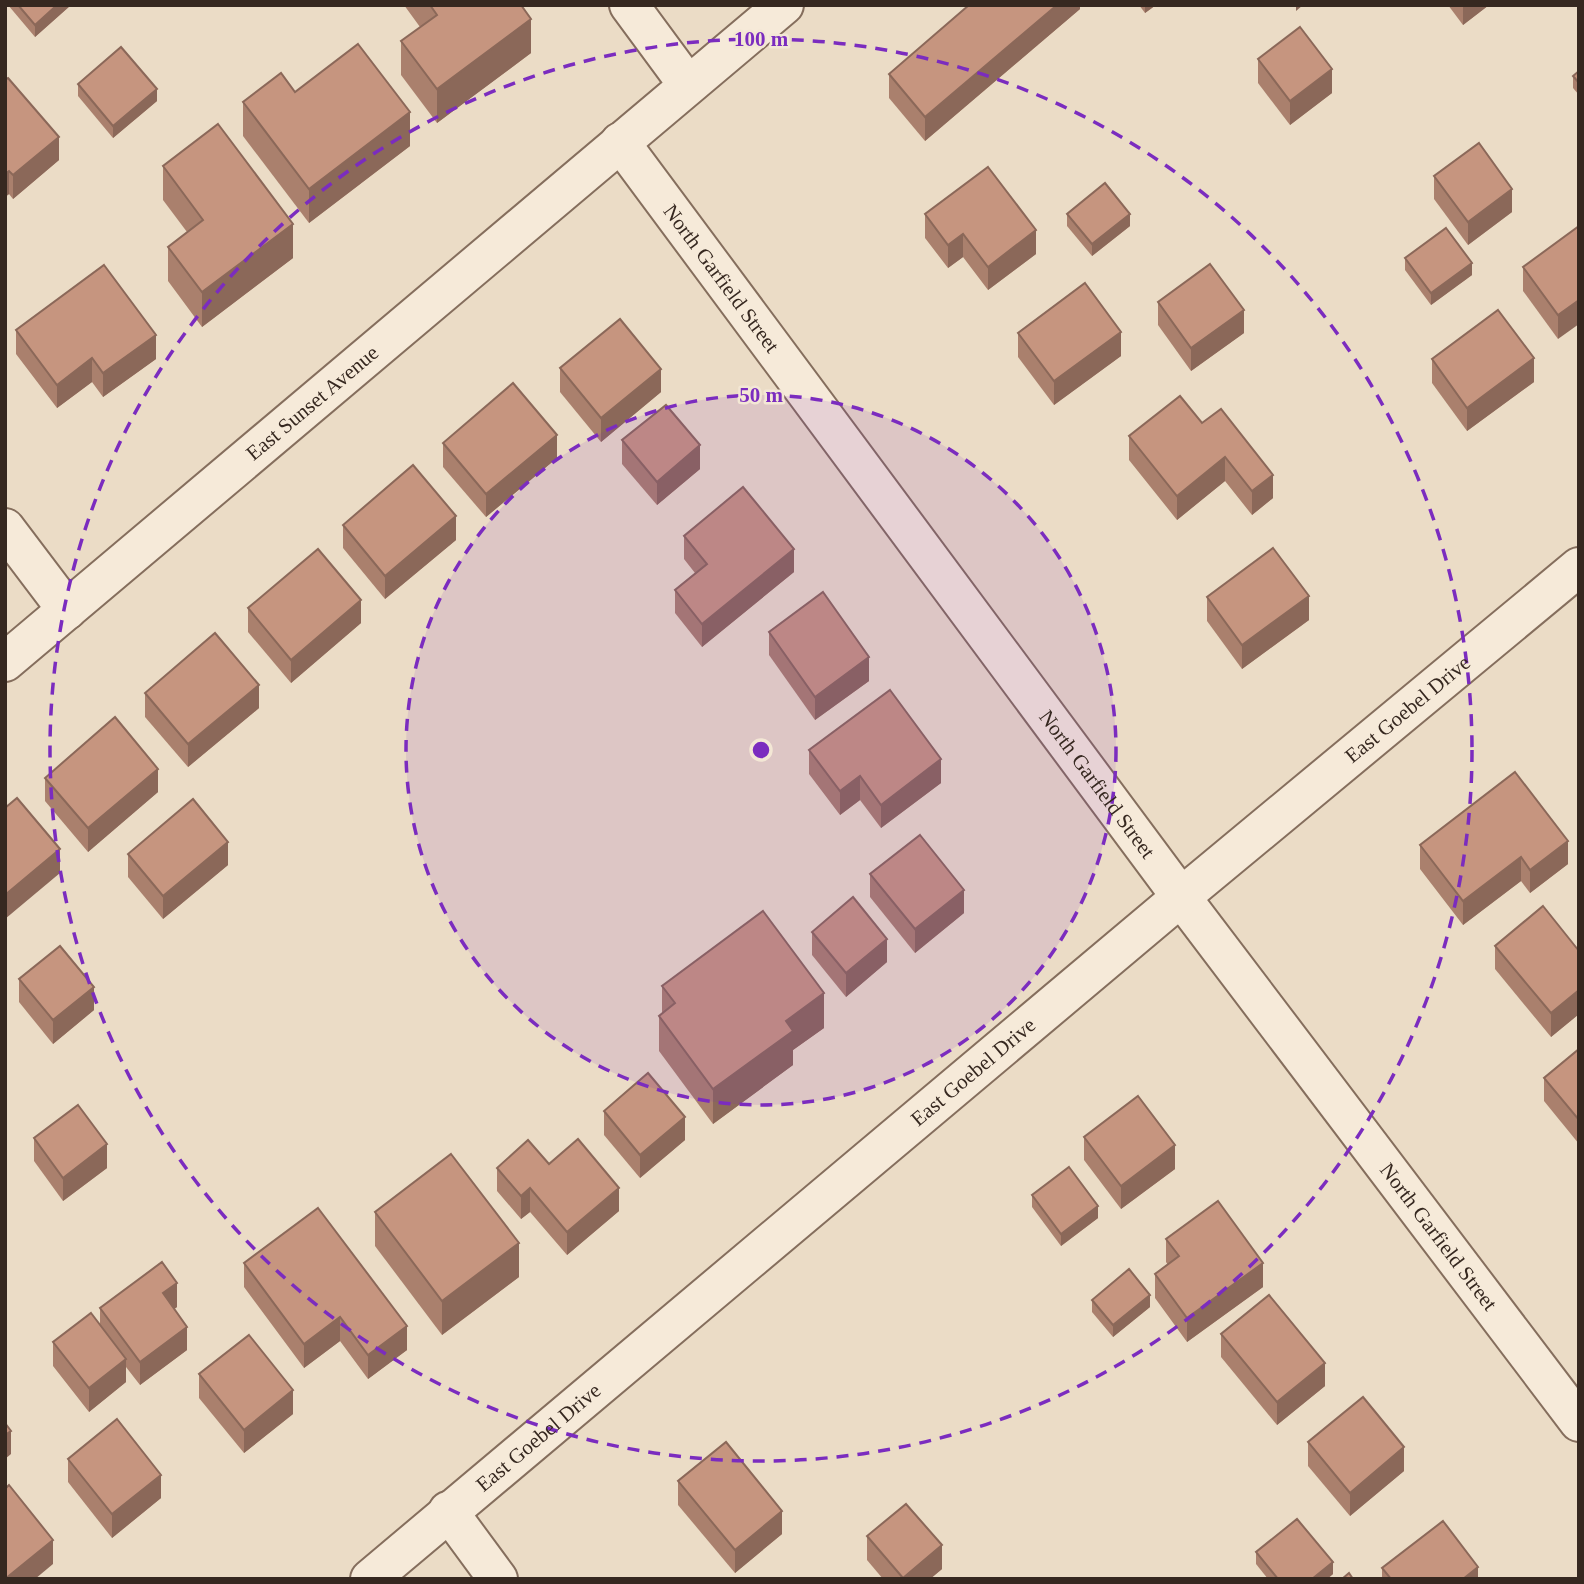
<svg xmlns="http://www.w3.org/2000/svg" width="1584" height="1584" font-family="'Times New Roman',serif">
<style>
.lines{fill:none;stroke-linecap:round;stroke-linejoin:round}
.minor-casing{stroke:#856e5d;stroke-width:42}
.minor{stroke:#f6ead9;stroke-width:38}
.wall{fill:#aa806d}
.shaded-wall{fill:#8b6859}
.building{fill:#c6957f;stroke:#8b6859;stroke-width:2}
.ring{fill:none;stroke:#7b2cbf;stroke-width:3.5;stroke-dasharray:12 9}
.labels{text-anchor:middle;dominant-baseline:central;stroke-width:5;stroke-linejoin:round;paint-order:stroke}
.street-label{font-size:21px;fill:#362820;stroke:#f3e7d5}
.centre{fill:#7b2cbf;stroke:#f3e7d5;stroke-width:3.5}
.ring-label{font-size:21px;text-anchor:middle;font-weight:bold;fill:#7b2cbf;stroke:#f3e7d5;stroke-width:5;stroke-linejoin:round;paint-order:stroke}
</style>
<rect width="100%" height="100%" fill="#ebdcc6"/>
<g class="lines">
<g class="minor-casing">
<g id="minor">
<polyline points="629,5 688,85"/>
<path id="s1" d="M620,142L1181,897L1579,1422"/>
<polyline points="5,528 67,610"/>
<path id="s2" d="M5,662L784,5"/>
<polyline points="448,1511 498,1579"/>
<path id="s3" d="M370,1579L1181,897L1579,567"/>
</g>
</g>
<use href="#minor" class="minor"/>
</g>
<g class="wall">
<polygon points="8,5 71,5 35,37"/>
<polygon points="404,5 521,5 531,53 437,123 401,75 401,41 420,27"/>
<polygon points="1080,5 1080,9 925,141 889,98 889,74"/>
<polygon points="1139,5 1156,5 1145,13"/>
<polygon points="1448,5 1489,5 1463,25"/>
<polygon points="1258,59 1332,93 1290,125 1258,83"/>
<polygon points="1579,71 1579,95 1573,88 1573,76"/>
<polygon points="5,80 59,160 13,199 9,194 5,197"/>
<polygon points="78,84 157,101 113,138 78,96"/>
<polygon points="243,102 410,146 309,223 243,136"/>
<polygon points="163,166 293,258 202,327 168,281 168,247 187,232 163,200"/>
<polygon points="1434,176 1512,212 1468,245 1434,199"/>
<polygon points="925,214 1036,254 988,290 963,257 948,268 925,238"/>
<polygon points="1067,214 1130,226 1092,256 1067,226"/>
<polygon points="1579,226 1558,339 1523,291 1523,267"/>
<polygon points="1405,258 1472,275 1431,305 1405,270"/>
<polygon points="1158,302 1244,333 1191,371 1158,325"/>
<polygon points="16,330 156,359 103,397 92,382 57,408 16,354"/>
<polygon points="1018,333 1121,356 1054,405 1018,357"/>
<polygon points="1432,359 1534,382 1467,431 1432,383"/>
<polygon points="560,368 661,392 601,442 560,392"/>
<polygon points="1202,423 1273,498 1252,515 1225,481 1177,520 1129,460 1129,436"/>
<polygon points="622,440 700,469 657,505 622,464"/>
<polygon points="443,443 557,458 486,517 443,467"/>
<polygon points="343,525 456,540 385,599 343,548"/>
<polygon points="684,536 794,572 702,647 675,613 675,590 695,573 684,559"/>
<polygon points="1207,597 1309,620 1242,669 1207,621"/>
<polygon points="248,608 361,623 291,683 248,632"/>
<polygon points="769,632 869,681 815,720 769,655"/>
<polygon points="145,693 259,708 188,767 145,717"/>
<polygon points="809,750 941,783 881,828 860,800 840,815 809,774"/>
<polygon points="45,778 158,792 88,852 45,801"/>
<polygon points="1420,845 1568,864 1530,893 1521,881 1463,925 1420,869"/>
<polygon points="128,854 228,865 163,919 128,877"/>
<polygon points="870,874 964,913 915,953 870,897"/>
<polygon points="812,932 887,962 846,997 812,955"/>
<polygon points="1495,946 1579,951 1579,1014 1551,1037 1495,969"/>
<polygon points="19,979 94,1010 53,1044 19,1002"/>
<polygon points="662,986 824,1028 793,1050 793,1065 713,1124 659,1051 659,1016 662,1014"/>
<polygon points="1579,1049 1579,1144 1544,1101 1544,1078"/>
<polygon points="604,1111 685,1140 640,1178 604,1135"/>
<polygon points="1084,1137 1175,1169 1121,1209 1084,1160"/>
<polygon points="34,1138 107,1168 63,1201 34,1161"/>
<polygon points="549,1164 619,1211 567,1255 530,1212 521,1219 497,1191 497,1168"/>
<polygon points="1032,1195 1098,1218 1061,1246 1032,1207"/>
<polygon points="375,1212 519,1277 442,1335 375,1246"/>
<polygon points="1166,1239 1263,1287 1187,1342 1155,1298 1155,1274 1168,1265 1166,1262"/>
<polygon points="244,1263 407,1350 368,1379 340,1341 304,1368 244,1287"/>
<polygon points="1092,1300 1150,1307 1113,1337 1092,1312"/>
<polygon points="177,1307 174,1309 187,1350 140,1385 126,1367 126,1382 89,1412 53,1366 53,1342 100,1324 100,1308"/>
<polygon points="1221,1334 1325,1386 1277,1425 1221,1357"/>
<polygon points="199,1374 293,1414 244,1453 199,1398"/>
<polygon points="1308,1442 1404,1471 1350,1516 1308,1466"/>
<polygon points="68,1459 161,1498 112,1538 68,1482"/>
<polygon points="678,1481 782,1534 735,1573 678,1505"/>
<polygon points="867,1536 942,1569 930,1579 883,1579 867,1560"/>
<polygon points="1256,1552 1333,1574 1327,1579 1268,1579 1256,1564"/>
<polygon points="1382,1568 1478,1579 1382,1579"/>
</g>
<g class="shaded-wall">
<polygon points="57,5 71,5 35,37 35,25"/>
<polygon points="1057,5 1080,5 1080,9 925,141 925,117"/>
<polygon points="1145,5 1156,5 1145,13"/>
<polygon points="1296,5 1303,5 1296,11"/>
<polygon points="1463,5 1489,5 1463,25"/>
<polygon points="531,19 531,53 437,123 437,89"/>
<polygon points="1332,69 1332,93 1290,125 1290,101"/>
<polygon points="157,89 157,101 113,138 113,126"/>
<polygon points="410,112 410,146 309,223 309,189"/>
<polygon points="59,137 59,160 13,199 13,175"/>
<polygon points="9,171 9,194 5,197 5,174"/>
<polygon points="1512,189 1512,212 1468,245 1468,222"/>
<polygon points="1130,214 1130,226 1092,256 1092,244"/>
<polygon points="293,224 293,258 202,327 202,292"/>
<polygon points="1036,230 1036,254 988,290 988,267"/>
<polygon points="963,234 963,257 948,268 948,245"/>
<polygon points="1472,263 1472,275 1431,305 1431,293"/>
<polygon points="1579,300 1579,324 1558,339 1558,315"/>
<polygon points="1244,310 1244,333 1191,371 1191,348"/>
<polygon points="1121,332 1121,356 1054,405 1054,381"/>
<polygon points="156,335 156,359 103,397 103,373"/>
<polygon points="92,358 92,382 57,408 57,385"/>
<polygon points="1534,358 1534,382 1467,431 1467,408"/>
<polygon points="661,369 661,392 601,442 601,418"/>
<polygon points="557,435 557,458 486,517 486,494"/>
<polygon points="700,445 700,469 657,505 657,482"/>
<polygon points="1225,457 1225,481 1177,520 1177,496"/>
<polygon points="1273,475 1273,498 1252,515 1252,491"/>
<polygon points="456,516 456,540 385,599 385,576"/>
<polygon points="794,549 794,572 702,647 702,624"/>
<polygon points="1309,596 1309,620 1242,669 1242,645"/>
<polygon points="361,600 361,623 291,683 291,660"/>
<polygon points="869,657 869,681 815,720 815,697"/>
<polygon points="259,685 259,708 188,767 188,744"/>
<polygon points="941,759 941,783 881,828 881,805"/>
<polygon points="158,769 158,792 88,852 88,828"/>
<polygon points="860,776 860,800 840,815 840,791"/>
<polygon points="1568,841 1568,864 1530,893 1530,870"/>
<polygon points="228,842 228,865 163,919 163,896"/>
<polygon points="60,849 60,873 5,919 5,895"/>
<polygon points="1521,857 1521,881 1463,925 1463,901"/>
<polygon points="964,890 964,913 915,953 915,929"/>
<polygon points="887,939 887,962 846,997 846,973"/>
<polygon points="94,987 94,1010 53,1044 53,1020"/>
<polygon points="1579,990 1579,1014 1551,1037 1551,1013"/>
<polygon points="824,993 824,1028 793,1050 793,1065 713,1124 713,1089 786,1021"/>
<polygon points="685,1117 685,1140 640,1178 640,1155"/>
<polygon points="107,1144 107,1168 63,1201 63,1178"/>
<polygon points="1175,1145 1175,1169 1121,1209 1121,1186"/>
<polygon points="530,1188 530,1212 521,1219 521,1196"/>
<polygon points="619,1188 619,1211 567,1255 567,1232"/>
<polygon points="1098,1206 1098,1218 1061,1246 1061,1234"/>
<polygon points="519,1243 519,1277 442,1335 442,1301"/>
<polygon points="1263,1263 1263,1287 1187,1342 1187,1318"/>
<polygon points="177,1283 177,1307 163,1317 163,1293"/>
<polygon points="1150,1295 1150,1307 1113,1337 1113,1325"/>
<polygon points="340,1317 340,1341 304,1368 304,1344"/>
<polygon points="407,1326 407,1350 368,1379 368,1355"/>
<polygon points="187,1327 187,1350 140,1385 140,1362"/>
<polygon points="126,1359 126,1382 89,1412 89,1388"/>
<polygon points="1325,1363 1325,1386 1277,1425 1277,1402"/>
<polygon points="293,1390 293,1414 244,1453 244,1430"/>
<polygon points="11,1431 11,1454 5,1459 5,1435"/>
<polygon points="1404,1447 1404,1471 1350,1516 1350,1493"/>
<polygon points="161,1475 161,1498 112,1538 112,1514"/>
<polygon points="782,1511 782,1534 735,1573 735,1550"/>
<polygon points="53,1540 53,1564 35,1579 5,1579"/>
<polygon points="942,1545 942,1569 930,1579 903,1579"/>
<polygon points="1333,1562 1333,1574 1327,1579 1312,1579"/>
<polygon points="1478,1567 1478,1579 1463,1579"/>
</g>
<g class="building">
<polygon points="18,5 57,5 35,25"/>
<polygon points="430,5 521,5 531,19 437,89 401,41 437,15"/>
<polygon points="969,5 1057,5 925,117 889,74"/>
<polygon points="1300,27 1332,69 1290,101 1258,59"/>
<polygon points="358,44 410,112 309,189 243,102 281,73 295,92"/>
<polygon points="121,47 157,89 113,126 78,84"/>
<polygon points="1579,71 1579,83 1573,76"/>
<polygon points="8,78 59,137 13,175 9,171 5,174 5,80"/>
<polygon points="218,124 293,224 202,292 168,247 203,220 163,166"/>
<polygon points="1479,143 1512,189 1468,222 1434,176"/>
<polygon points="988,167 1036,230 988,267 963,234 948,245 925,214"/>
<polygon points="1105,183 1130,214 1092,244 1067,214"/>
<polygon points="1579,226 1579,300 1558,315 1523,267"/>
<polygon points="1446,228 1472,263 1431,293 1405,258"/>
<polygon points="1210,264 1244,310 1191,348 1158,302"/>
<polygon points="104,265 156,335 103,373 92,358 57,385 16,330"/>
<polygon points="1085,283 1121,332 1054,381 1018,333"/>
<polygon points="1498,310 1534,358 1467,408 1432,359"/>
<polygon points="620,319 661,369 601,418 560,368"/>
<polygon points="513,383 557,435 486,494 443,443"/>
<polygon points="1180,396 1202,423 1221,409 1273,475 1252,491 1225,457 1177,496 1129,436"/>
<polygon points="666,405 700,445 657,482 622,440"/>
<polygon points="413,465 456,516 385,576 343,525"/>
<polygon points="743,487 794,549 702,624 675,590 707,564 684,536"/>
<polygon points="1273,548 1309,596 1242,645 1207,597"/>
<polygon points="318,549 361,600 291,660 248,608"/>
<polygon points="823,592 869,657 815,697 769,632"/>
<polygon points="215,633 259,685 188,744 145,693"/>
<polygon points="890,690 941,759 881,805 860,776 840,791 809,750"/>
<polygon points="115,717 158,769 88,828 45,778"/>
<polygon points="1515,772 1568,841 1530,870 1521,857 1463,901 1420,845"/>
<polygon points="17,798 60,849 5,895 5,808"/>
<polygon points="193,799 228,842 163,896 128,854"/>
<polygon points="920,835 964,890 915,929 870,874"/>
<polygon points="853,897 887,939 846,973 812,932"/>
<polygon points="1543,906 1579,951 1579,990 1551,1013 1495,946"/>
<polygon points="763,911 824,993 786,1021 793,1031 713,1089 659,1016 675,1003 662,986"/>
<polygon points="60,946 94,987 53,1020 19,979"/>
<polygon points="1579,1049 1579,1120 1544,1078"/>
<polygon points="648,1073 685,1117 640,1155 604,1111"/>
<polygon points="1138,1096 1175,1145 1121,1186 1084,1137"/>
<polygon points="78,1105 107,1144 63,1178 34,1138"/>
<polygon points="578,1139 619,1188 567,1232 530,1188 521,1196 497,1168 528,1140 549,1164"/>
<polygon points="451,1154 519,1243 442,1301 375,1212"/>
<polygon points="1069,1167 1098,1206 1061,1234 1032,1195"/>
<polygon points="1218,1201 1263,1263 1187,1318 1155,1274 1179,1256 1166,1239"/>
<polygon points="318,1208 407,1326 368,1355 340,1317 304,1344 244,1263"/>
<polygon points="162,1262 177,1283 163,1293 187,1327 140,1362 100,1308"/>
<polygon points="1129,1269 1150,1295 1113,1325 1092,1300"/>
<polygon points="1269,1295 1325,1363 1277,1402 1221,1334"/>
<polygon points="91,1313 126,1359 89,1388 53,1342"/>
<polygon points="249,1335 293,1390 244,1430 199,1374"/>
<polygon points="1363,1397 1404,1447 1350,1493 1308,1442"/>
<polygon points="117,1419 161,1475 112,1514 68,1459"/>
<polygon points="5,1423 11,1431 5,1435"/>
<polygon points="726,1442 782,1511 735,1550 678,1481"/>
<polygon points="9,1485 53,1540 5,1579 5,1489"/>
<polygon points="906,1504 942,1545 903,1578 867,1536"/>
<polygon points="1297,1519 1333,1562 1312,1579 1278,1579 1256,1552"/>
<polygon points="1443,1521 1478,1567 1463,1579 1391,1579 1382,1568"/>
<polygon points="1349,1573 1353,1579 1342,1579"/>
</g>
<circle cx="761" cy="750" r="355" fill="#7b2cbf" fill-opacity=".12"/>
<g class="ring">
<circle cx="761" cy="750" r="355"/>
<circle cx="761" cy="750" r="711"/>
</g>
<g class="labels">
<g class="street-label">
<text stroke="none"><textPath href="#s1" startOffset="170">North Garfield Street</textPath></text>
<text stroke="none"><textPath href="#s2" startOffset="402">East Sunset Avenue</textPath></text>
<text stroke="none"><textPath href="#s3" startOffset="1354">East Goebel Drive</textPath></text>
<text stroke="none"><textPath href="#s1" startOffset="800">North Garfield Street</textPath></text>
<text stroke="none"><textPath href="#s3" startOffset="788">East Goebel Drive</textPath></text>
<text stroke="none"><textPath href="#s1" startOffset="1367">North Garfield Street</textPath></text>
<text stroke="none"><textPath href="#s3" startOffset="220">East Goebel Drive</textPath></text>
</g>
</g>
<circle cx="761" cy="750" r="10" class="centre"/>
<g class="ring-label">
<text x="761" y="46">100 m</text>
<text x="761" y="402">50 m</text>
</g>
<rect width="1584" height="1584" fill="none" stroke="#362820" stroke-width="14"/>
</svg>
